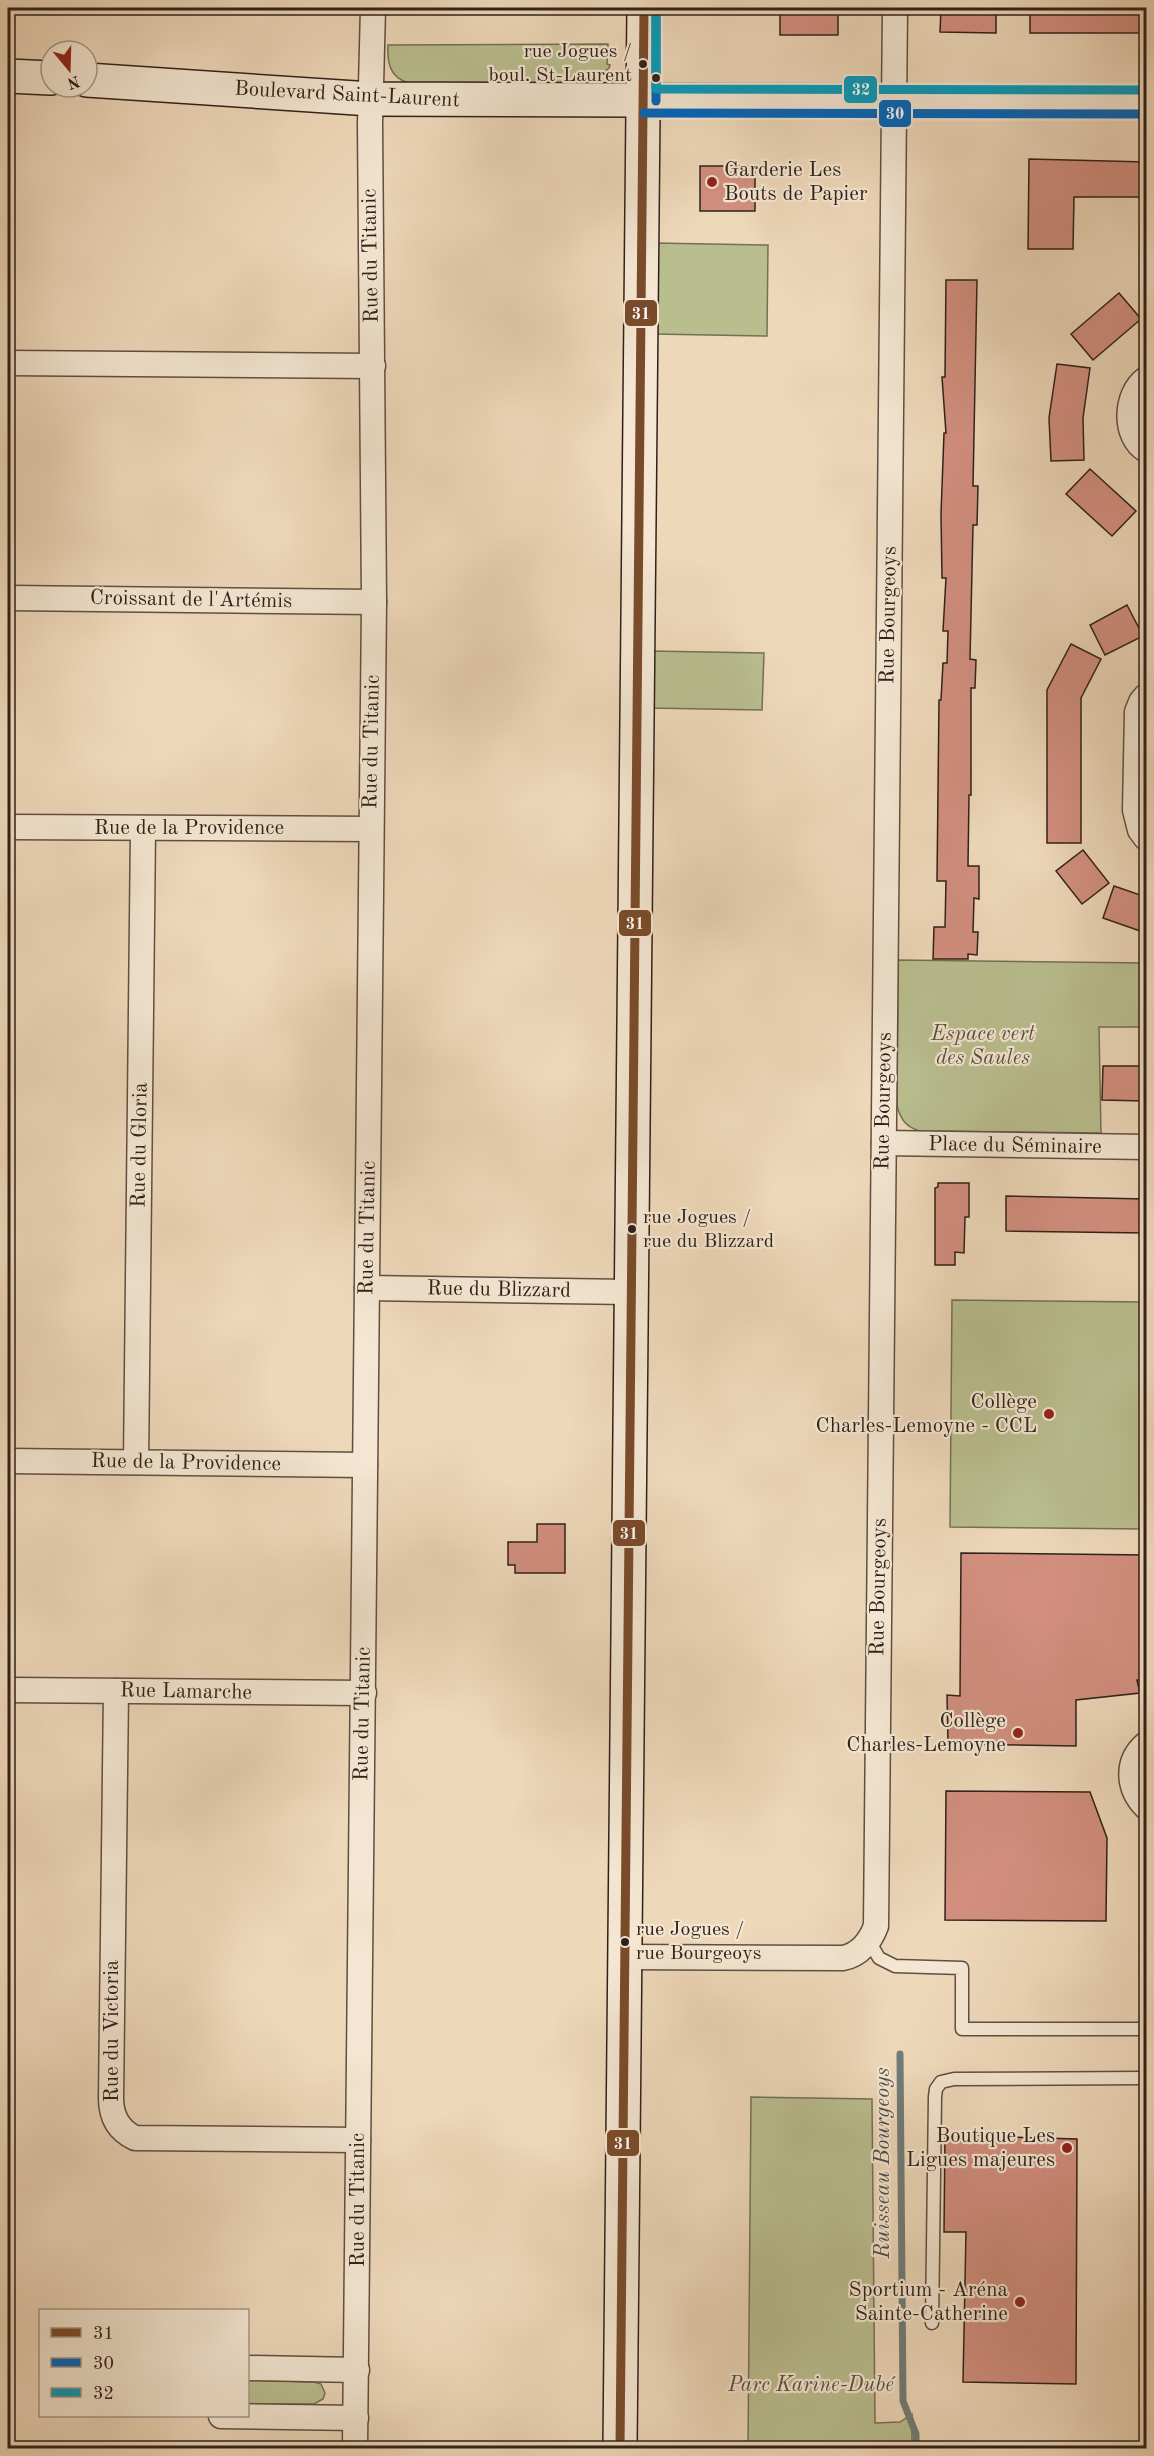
<svg xmlns="http://www.w3.org/2000/svg" width="1154" height="2456" font-family="'Old Standard TT',serif">
<style>
.green{fill:#b9be8f;stroke:#747054;stroke-width:1.5}
.lines{fill:none;stroke-linecap:round;stroke-linejoin:round}
.stream{stroke:#707c78;stroke-width:7}
.building{fill:#d28f80;stroke:#2f2119;stroke-width:1.5}
.lane-casing{stroke:#5f4f41;stroke-width:15}
.street-casing{stroke:#5f4f41;stroke-width:27}
.secondary-casing{stroke:#2f2119;stroke-width:36}
.lane{stroke:#f4e6d2;stroke-width:12}
.street{stroke:#f4e6d2;stroke-width:24}
.secondary{stroke:#f4e6d2;stroke-width:33}
.bus-1-casing{stroke:#f4e6d2;stroke-width:14}
.bus-2-casing{stroke:#f4e6d2;stroke-width:14}
.bus-3-casing{stroke:#f4e6d2;stroke-width:14}
.bus-1{stroke:#7a4b2a;stroke-width:9}
.bus-2{stroke:#0065bd;stroke-width:9}
.bus-3{stroke:#059bbc;stroke-width:9}
.bus-dot{fill:#2f2119;stroke:#f4e6d2;stroke-width:2}
.poi-dot{fill:#8f2418;stroke:#f4e6d2;stroke-width:2}
.labels{text-anchor:middle;dominant-baseline:central;stroke-width:4.5;stroke-linejoin:round;paint-order:stroke}
.bus-label{font-size:20px;fill:#2f2119;stroke:#f4e6d2;text-anchor:start}
.street-label{font-size:21px;fill:#2f2119;stroke:#f4e6d2}
.poi-label{font-size:21px;fill:#2f2119;stroke:#f4e6d2;text-anchor:end}
.park-label{font-size:21px;font-style:italic;fill:#58503c;stroke:#f4e6d2}
.water-label{font-size:22px;font-style:italic;fill:#504e49;stroke:#f4e6d2}
.line-badge{stroke:#f4e6d2;stroke-width:2}
.badge-label{font-size:16px;text-anchor:middle;font-weight:bold;fill:#fff}
</style>
<rect width="100%" height="100%" fill="#eed8ba"/>
<filter id="stains"><feTurbulence type="fractalNoise" baseFrequency=".00333" numOctaves="4"/><feColorMatrix values="0 0 0 0 .2 0 0 0 0 .09 0 0 0 0 .02 0 0 0 .5 -.17"/></filter>
<radialGradient id="worn" r=".72"><stop offset=".6" stop-color="#630" stop-opacity="0"/><stop offset="1" stop-color="#630" stop-opacity=".3"/></radialGradient>
<g class="green">
<path d="M608,44L607,64L610,65L609,68L595,80H589L588,85L409,83C390,78 387,63 388,45Z"/>
<polygon points="654,243 768,245 767,336 653,334"/>
<polygon points="650,651 764,653 762,710 649,708"/>
<path d="M898,960L1146,963V1027H1099L1101,1133L920,1131C906,1127 901,1120 897,1106Z"/>
<polygon points="952,1300 1146,1302 1146,1529 950,1527"/>
<polygon points="751,2097 872,2099 875,2423 900,2422 912,2414 912,2448 748,2448"/>
<polygon points="248,2380 314,2382 321,2384 325,2393 323,2399 314,2404 248,2404"/>
</g>
<g class="lines">
<polyline class="stream" points="900,2054 903,2401 916,2434 916,2448"/>
</g>
<g class="building">
<rect x="780" y="8" width="58" height="27"/>
<polygon points="941,8 996,8 996,33 940,32"/>
<rect x="1030" y="8" width="116" height="25"/>
<polygon points="1029,159 1146,162 1146,197 1074,197 1073,249 1028,249"/>
<rect x="700" y="166" width="55" height="45"/>
<polygon points="946,280 977,280 973,486 978,486 977,525 973,525 970,659 976,660 975,688 971,688 971,795 969,795 968,866 979,866 979,899 974,898 973,932 978,932 977,955 968,954 968,959 933,959 934,927 945,927 946,881 937,881 939,700 941,700 943,663 947,663 948,631 943,631 946,578 942,578 941,514 944,433 946,433 942,377 945,377"/>
<polygon points="1119,293 1141,319 1093,360 1071,334"/>
<polygon points="1057,364 1090,368 1083,418 1084,460 1051,461 1049,418"/>
<polygon points="1090,469 1136,511 1112,536 1066,494"/>
<polygon points="1127,605 1143,636 1105,655 1090,625"/>
<polygon points="1071,644 1101,659 1081,698 1081,843 1047,843 1047,690"/>
<polygon points="1083,850 1109,883 1082,904 1056,871"/>
<polygon points="1114,886 1146,897 1146,920 1143,932 1103,918"/>
<polygon points="1103,1066 1144,1066 1144,1101 1102,1100"/>
<polygon points="938,1183 969,1183 969,1217 965,1217 964,1253 955,1252 955,1265 935,1265 935,1188 938,1187"/>
<polygon points="1006,1196 1146,1199 1146,1233 1006,1231"/>
<polygon points="537,1524 565,1524 565,1573 515,1573 515,1565 508,1565 508,1542 537,1542"/>
<polygon points="961,1553 1146,1555 1146,1681 1137,1680 1140,1693 1076,1700 1076,1746 948,1744 947,1695 960,1696"/>
<polygon points="946,1791 1090,1792 1107,1838 1106,1921 945,1920"/>
<polygon points="945,2135 1077,2139 1076,2384 963,2382 966,2232 944,2232"/>
</g>
<g class="lines">
<g class="lane-casing">
<g id="lane">
<polyline points="869,1941 879,1958 895,1966 962,1968 962,2029 1146,2029"/>
<polyline points="932,2323 935,2097 936,2089 941,2082 954,2079 1146,2078"/>
</g>
</g>
<g class="street-casing">
<g id="street">
<polyline points="8,363 373,366"/>
<path d="M1146,379C1125,394 1123,436 1146,450"/>
<polyline points="8,598 374,602"/>
<polyline points="1146,696 1141,702 1137,712 1135,810 1140,830 1146,838"/>
<polyline points="8,827 371,829"/>
<polyline points="884,1143 1146,1147"/>
<polyline points="367,1288 630,1292"/>
<polyline points="8,1461 365,1465"/>
<polyline points="136,1462 143,829"/>
<polyline points="8,1690 364,1693"/>
<path d="M116,1691L111,2098C111,2116 118,2130 135,2138L358,2140"/>
<path d="M1146,1744C1125,1762 1128,1789 1146,1807"/>
<path d="M624,1957L843,1958C859,1955 870,1942 876,1926L895,8"/>
<polyline points="248,2368 357,2370"/>
<polyline points="221,2416 356,2418"/>
<polyline points="355,2448 374,602 370,124 373,8"/>
</g>
</g>
<g class="secondary-casing">
<g id="secondary">
<polyline points="8,76 51,78"/>
<polyline points="87,80 371,99 1146,102"/>
<polyline points="620,2448 644,8"/>
</g>
</g>
<use href="#lane" class="lane"/>
<use href="#street" class="street"/>
<use href="#secondary" class="secondary"/>
<g class="bus-1-casing">
<polyline id="bus-1" points="620,2448 644,8"/>
</g>
<g class="bus-2-casing">
<g id="bus-2">
<polyline points="656,8 656,101"/>
<polyline points="644,113 1146,114"/>
</g>
</g>
<g class="bus-3-casing">
<polyline id="bus-3" points="656,8 656,89 1146,90"/>
</g>
<use href="#bus-1" class="bus-1"/>
<use href="#bus-2" class="bus-2"/>
<use href="#bus-3" class="bus-3"/>
</g>
<g class="bus-dot">
<circle cx="643" cy="64" r="5"/>
<circle cx="656" cy="78" r="5"/>
<circle cx="632" cy="1229" r="5"/>
<circle cx="625" cy="1942" r="5"/>
</g>
<g class="poi-dot">
<circle cx="712" cy="182" r="6"/>
<circle cx="1049" cy="1414" r="6"/>
<circle cx="1018" cy="1733" r="6"/>
<circle cx="1067" cy="2148" r="6"/>
<circle cx="1020" cy="2302" r="6"/>
</g>
<g class="labels">
<g class="bus-label">
<text x="632" y="52" text-anchor="end">rue Jogues /<tspan x="632" dy="24">boul. St-Laurent</tspan></text>
<text x="643" y="1218">rue Jogues /<tspan x="643" dy="24">rue du Blizzard</tspan></text>
<text x="636" y="1930">rue Jogues /<tspan x="636" dy="24">rue Bourgeoys</tspan></text>
</g>
<g class="street-label">
<text transform="translate(347 95) rotate(3)">Boulevard Saint-Laurent</text>
<text transform="translate(371 256) rotate(-91)">Rue du Titanic</text>
<text transform="translate(191 600) rotate(1)">Croissant de l'Artémis</text>
<text transform="translate(889 615) rotate(-89)">Rue Bourgeoys</text>
<text transform="translate(372 742) rotate(-89)">Rue du Titanic</text>
<text x="189" y="828">Rue de la Providence</text>
<text transform="translate(884 1101) rotate(-89)">Rue Bourgeoys</text>
<text transform="translate(140 1145) rotate(-89)">Rue du Gloria</text>
<text transform="translate(1015 1146) rotate(1)">Place du Séminaire</text>
<text transform="translate(368 1228) rotate(-89)">Rue du Titanic</text>
<text transform="translate(499 1290) rotate(1)">Rue du Blizzard</text>
<text transform="translate(186 1463) rotate(1)">Rue de la Providence</text>
<text transform="translate(879 1587) rotate(-89)">Rue Bourgeoys</text>
<text transform="translate(186 1692) rotate(1)">Rue Lamarche</text>
<text transform="translate(363 1714) rotate(-89)">Rue du Titanic</text>
<text transform="translate(112 2031) rotate(-90)">Rue du Victoria</text>
<text transform="translate(358 2200) rotate(-90)">Rue du Titanic</text>
</g>
<g class="poi-label">
<text x="724" y="170" text-anchor="start">Garderie Les<tspan x="724" dy="24">Bouts de Papier</tspan></text>
<text x="1037" y="1402">Collège<tspan x="1037" dy="24">Charles-Lemoyne - CCL</tspan></text>
<text x="1006" y="1721">Collège<tspan x="1006" dy="24">Charles-Lemoyne</tspan></text>
<text x="1055" y="2136">Boutique Les<tspan x="1055" dy="24">Ligues majeures</tspan></text>
<text x="1008" y="2290">Sportium - Aréna<tspan x="1008" dy="24">Sainte-Catherine</tspan></text>
</g>
<g class="park-label">
<text x="983" y="1034">Espace vert<tspan x="983" dy="24">des Saules</tspan></text>
<text x="811" y="2385">Parc Karine-Dubé</text>
</g>
<g class="water-label">
<text transform="translate(883 2163) rotate(-90)">Ruisseau Bourgeoys</text>
</g>
</g>
<g class="line-badge">
<rect x="843" y="75" width="35" height="29" rx="6" fill="#059bbc"/>
<rect x="878" y="99" width="34" height="29" rx="6" fill="#0065bd"/>
<rect x="624" y="299" width="34" height="28" rx="6" fill="#7a4b2a"/>
<rect x="618" y="909" width="34" height="28" rx="6" fill="#7a4b2a"/>
<rect x="612" y="1519" width="34" height="28" rx="6" fill="#7a4b2a"/>
<rect x="606" y="2129" width="34" height="28" rx="6" fill="#7a4b2a"/>
</g>
<g class="badge-label">
<text x="861" y="95">32</text>
<text x="895" y="119">30</text>
<text x="641" y="319">31</text>
<text x="635" y="929">31</text>
<text x="629" y="1539">31</text>
<text x="623" y="2149">31</text>
</g>
<rect width="1154" height="2456" fill="none" stroke="#eed8ba" stroke-width="30"/>
<rect x="9" y="9" width="1136" height="2438" fill="none" stroke="#2f2119" stroke-width="3"/>
<rect x="15" y="15" width="1124" height="2426" fill="none" stroke="#2f2119" stroke-width="1.5"/>
<rect x="39" y="2309" width="210" height="108" fill="#f4e6d2" stroke="#a59788" stroke-width="1.5"/>
<rect x="51" y="2328" width="30" height="9" fill="#7a4b2a" stroke="#a59788" stroke-width="1.5"/>
<text x="93" y="2339" font-size="18" fill="#2f2119">31</text>
<rect x="51" y="2358" width="30" height="9" fill="#0065bd" stroke="#a59788" stroke-width="1.5"/>
<text x="93" y="2369" font-size="18" fill="#2f2119">30</text>
<rect x="51" y="2388" width="30" height="9" fill="#059bbc" stroke="#a59788" stroke-width="1.5"/>
<text x="93" y="2399" font-size="18" fill="#2f2119">32</text>
<g transform="translate(69 69) rotate(161)"><circle r="28" fill="#f4e6d2" stroke="#a59788" stroke-width="1.5"/>
<path d="M0-4.5L10 22L0 15L-10 22Z" fill="#8f2418"/>
<text y="-9" font-size="16" font-weight="bold" text-anchor="middle" fill="#2f2119">N</text>
</g>
<rect width="100%" height="100%" filter="url(#stains)"/>
<rect width="100%" height="100%" fill="url(#worn)"/>
</svg>
